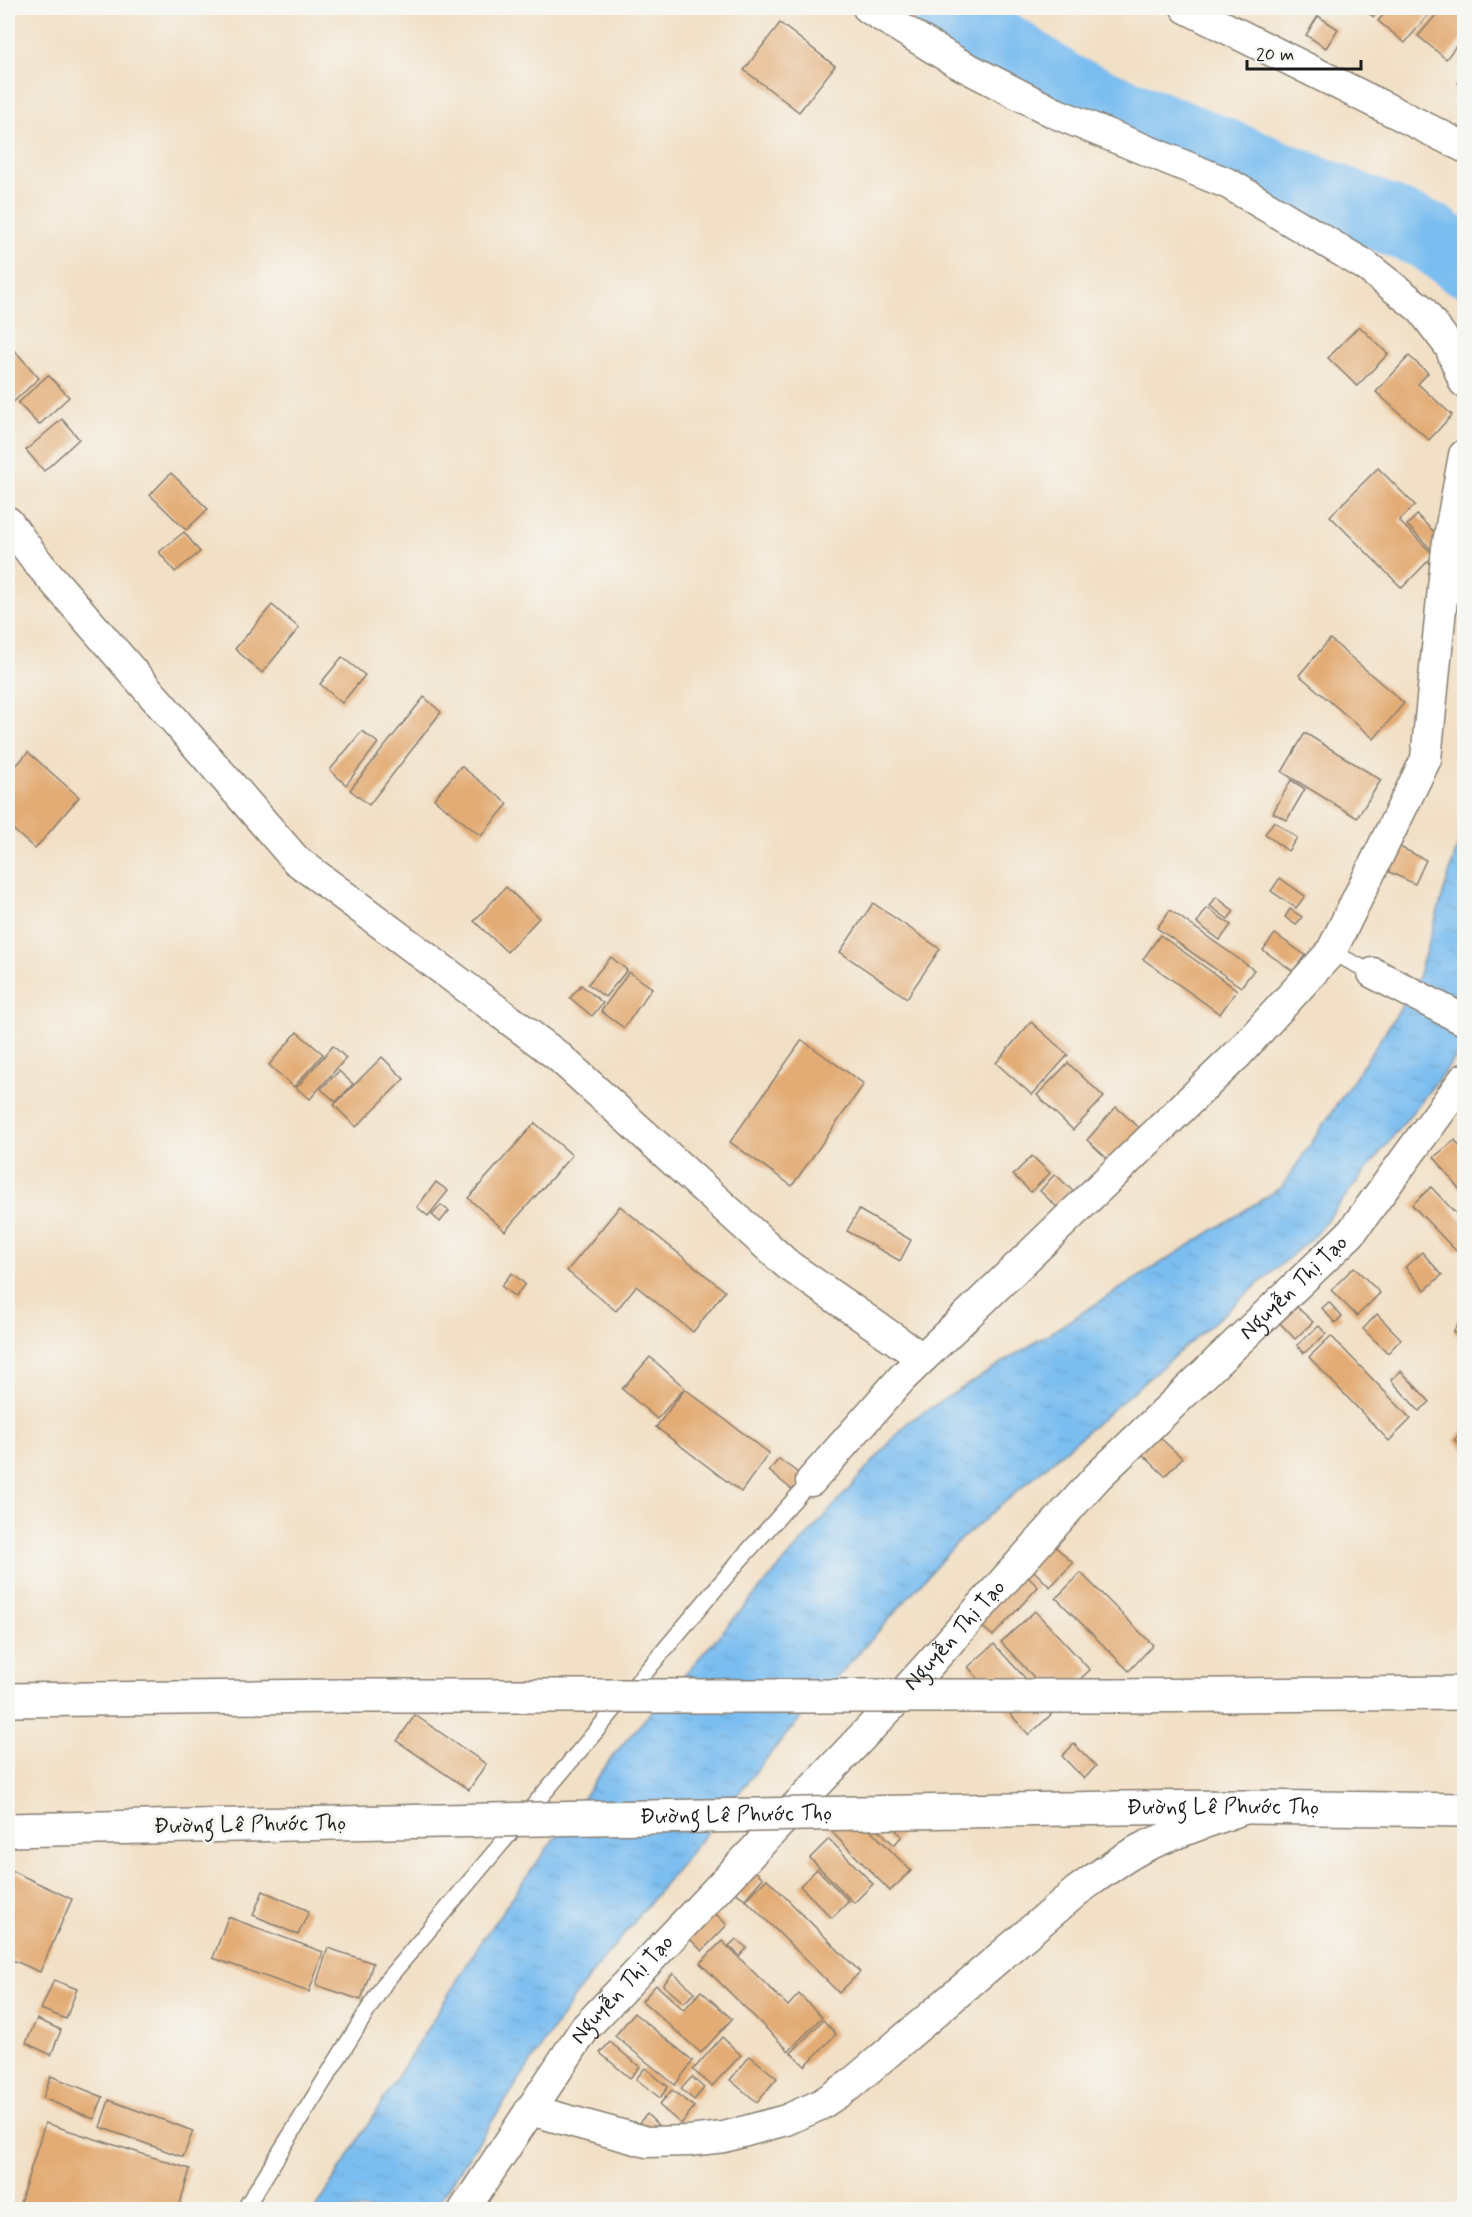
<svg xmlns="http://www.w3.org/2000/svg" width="1472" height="2217" font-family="Mynerve,sans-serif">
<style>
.water{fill:url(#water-ripples);stroke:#4b6c86;stroke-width:1.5}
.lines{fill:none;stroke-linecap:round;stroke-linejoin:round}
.river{stroke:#7abdf0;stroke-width:69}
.building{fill:#e3ac75}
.service-casing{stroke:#877e71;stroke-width:18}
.minor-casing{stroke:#877e71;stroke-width:33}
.tertiary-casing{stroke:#877e71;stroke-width:36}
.service{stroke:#fff;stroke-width:15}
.minor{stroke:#fff;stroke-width:30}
.tertiary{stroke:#fff;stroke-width:33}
.tertiary-bridge-casing{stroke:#877e71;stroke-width:36;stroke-linecap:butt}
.tertiary-bridge{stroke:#fff;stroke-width:33}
.labels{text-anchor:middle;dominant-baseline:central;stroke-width:6;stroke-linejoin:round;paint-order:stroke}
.street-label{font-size:22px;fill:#1c1c1c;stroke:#f6f6f2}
</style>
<defs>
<pattern id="water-ripples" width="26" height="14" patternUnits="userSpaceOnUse" patternTransform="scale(1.5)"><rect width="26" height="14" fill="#7abdf0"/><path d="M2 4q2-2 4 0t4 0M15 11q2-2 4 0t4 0" fill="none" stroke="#69a2cd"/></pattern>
</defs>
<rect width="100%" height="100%" fill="#f6f6f2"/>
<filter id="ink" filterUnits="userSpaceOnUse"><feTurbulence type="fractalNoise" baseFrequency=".0167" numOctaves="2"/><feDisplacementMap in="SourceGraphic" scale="12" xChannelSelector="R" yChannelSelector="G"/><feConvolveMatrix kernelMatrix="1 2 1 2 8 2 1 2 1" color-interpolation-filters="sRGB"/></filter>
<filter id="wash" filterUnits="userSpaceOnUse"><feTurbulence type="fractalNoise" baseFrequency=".008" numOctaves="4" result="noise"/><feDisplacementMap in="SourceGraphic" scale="24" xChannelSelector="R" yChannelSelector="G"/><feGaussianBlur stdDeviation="1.35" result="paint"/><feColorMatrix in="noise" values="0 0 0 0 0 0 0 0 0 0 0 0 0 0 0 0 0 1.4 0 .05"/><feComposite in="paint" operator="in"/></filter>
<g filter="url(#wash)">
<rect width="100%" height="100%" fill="#f2e0c6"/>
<polygon class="water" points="1464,825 1464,1047 1314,1236 956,1544 784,1737 579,1990 434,2209 315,2210 484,1937 615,1753 908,1422 1282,1187 1415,987"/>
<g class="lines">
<polyline class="river" points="946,8 1065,88 1431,237 1464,262"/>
</g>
<g id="blocks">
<g class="building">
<polygon points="1360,8 1381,8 1374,17"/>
<polygon points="1389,8 1434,8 1405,43 1378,21"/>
<polygon points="1442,8 1464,8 1464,36 1446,59 1418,36"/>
<polygon points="1318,16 1338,29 1326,48 1306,35"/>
<polygon points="780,23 835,66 799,112 744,70"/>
<polygon points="1464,76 1464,88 1458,83"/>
<polygon points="1359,326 1388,354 1357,386 1328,358"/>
<polygon points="15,351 39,378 8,407 8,358"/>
<polygon points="1409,356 1428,373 1418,384 1452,415 1429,440 1376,392"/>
<polygon points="48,375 69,397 39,425 18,403"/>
<polygon points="62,419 79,439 44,471 26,450"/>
<polygon points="1378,468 1415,505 1399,521 1434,555 1402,588 1330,516"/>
<polygon points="171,473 208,509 186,530 150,495"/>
<polygon points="1417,515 1446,544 1436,554 1407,525"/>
<polygon points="184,532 200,552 175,572 159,552"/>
<polygon points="272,605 299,628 262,673 235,649"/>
<polygon points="1330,639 1404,703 1374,739 1299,675"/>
<polygon points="342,657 365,675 342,703 320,684"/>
<polygon points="424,697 441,712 369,805 350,790"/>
<polygon points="362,731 378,743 346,785 330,770"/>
<polygon points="1305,733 1381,780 1357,818 1282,772"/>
<polygon points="28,752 79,797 35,849 8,825 8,775"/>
<polygon points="461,766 508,804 481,836 434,799"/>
<polygon points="1291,780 1305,789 1287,820 1273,813"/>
<polygon points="1274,821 1297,838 1288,851 1265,834"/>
<polygon points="1398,846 1426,860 1415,884 1387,871"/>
<polygon points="1280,878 1305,896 1296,908 1271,891"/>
<polygon points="506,887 539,918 507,952 474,921"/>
<polygon points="1216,897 1234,911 1228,919 1210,906"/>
<polygon points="873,903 940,949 907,998 840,952"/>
<polygon points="1207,908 1231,925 1220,940 1197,923"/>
<polygon points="1290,909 1302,917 1296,925 1285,917"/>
<polygon points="1170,910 1254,970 1241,987 1157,928"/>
<polygon points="1275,934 1305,955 1293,971 1263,950"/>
<polygon points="1160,935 1237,990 1220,1014 1143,959"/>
<polygon points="611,957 627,970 605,997 588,984"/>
<polygon points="629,972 652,988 624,1028 601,1011"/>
<polygon points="581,985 603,1003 592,1016 570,998"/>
<polygon points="1031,1022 1068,1055 1032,1095 996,1063"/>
<polygon points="297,1032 323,1054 294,1087 269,1065"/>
<polygon points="802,1040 864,1084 792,1186 730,1142"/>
<polygon points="333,1046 346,1058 310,1099 296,1088"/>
<polygon points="382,1057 404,1079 356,1127 334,1105"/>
<polygon points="1068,1063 1104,1097 1073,1130 1037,1095"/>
<polygon points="339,1071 353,1084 336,1102 321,1089"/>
<polygon points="1116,1107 1143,1131 1114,1165 1087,1140"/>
<polygon points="535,1123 572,1155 505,1231 468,1198"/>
<polygon points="1455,1140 1464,1153 1464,1195 1434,1157"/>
<polygon points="1032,1156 1050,1173 1031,1192 1013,1175"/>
<polygon points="1055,1174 1076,1194 1061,1211 1040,1191"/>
<polygon points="436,1182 448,1191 428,1216 417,1207"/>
<polygon points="1431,1187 1464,1222 1464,1245 1457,1252 1412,1205"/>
<polygon points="441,1205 449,1211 440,1222 432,1215"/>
<polygon points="620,1206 725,1291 693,1332 636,1286 616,1311 567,1271"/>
<polygon points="859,1210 911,1240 900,1261 847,1231"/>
<polygon points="1422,1252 1442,1275 1425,1290 1405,1267"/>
<polygon points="1354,1267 1380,1293 1357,1316 1331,1290"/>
<polygon points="512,1273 525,1284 515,1297 501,1286"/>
<polygon points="1329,1302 1342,1317 1335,1323 1322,1308"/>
<polygon points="1297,1307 1313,1322 1295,1339 1280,1323"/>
<polygon points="1464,1313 1464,1339 1453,1332"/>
<polygon points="1377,1314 1401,1339 1388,1353 1363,1329"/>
<polygon points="1319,1326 1326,1334 1304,1353 1297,1345"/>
<polygon points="1331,1336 1411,1419 1389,1441 1309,1357"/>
<polygon points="650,1357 685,1388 657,1419 622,1389"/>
<polygon points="1401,1371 1430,1402 1419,1411 1391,1380"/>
<polygon points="685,1389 769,1453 741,1492 656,1427"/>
<polygon points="1464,1429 1464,1450 1454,1440"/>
<polygon points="1156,1434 1182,1458 1165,1476 1140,1452"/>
<polygon points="779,1459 805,1478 795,1492 769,1471"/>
<polygon points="1046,1538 1073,1563 1050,1587 1024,1561"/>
<polygon points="1024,1573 1038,1587 993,1636 978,1623"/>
<polygon points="1081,1573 1153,1645 1129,1671 1056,1598"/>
<polygon points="1035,1611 1090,1670 1056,1701 1001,1642"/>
<polygon points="994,1644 1055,1711 1029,1735 968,1667"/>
<polygon points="415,1715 486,1764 469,1790 397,1741"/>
<polygon points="1074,1744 1096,1766 1084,1779 1062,1756"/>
<polygon points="843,1802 911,1871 890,1891 822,1822"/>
<polygon points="885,1820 902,1836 894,1845 877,1828"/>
<polygon points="829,1839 873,1884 854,1903 810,1858"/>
<polygon points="817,1869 849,1901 832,1918 800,1886"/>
<polygon points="10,1870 72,1899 40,1972 8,1958 8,1874"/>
<polygon points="754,1870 763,1878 745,1899 735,1892"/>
<polygon points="767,1879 860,1972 839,1993 746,1900"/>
<polygon points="263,1891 309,1911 298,1935 253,1915"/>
<polygon points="714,1912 727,1925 702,1951 689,1938"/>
<polygon points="228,1917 323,1952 309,1992 213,1958"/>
<polygon points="736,1939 747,1948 740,1956 729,1946"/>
<polygon points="722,1941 788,2006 799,1994 822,2017 789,2051 700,1963"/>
<polygon points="328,1948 373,1963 361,2000 316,1985"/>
<polygon points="673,1973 695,1992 684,2003 663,1985"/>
<polygon points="54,1980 77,1989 66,2019 41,2009"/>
<polygon points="656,1985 684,2010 701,1991 732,2019 701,2053 642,2001"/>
<polygon points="634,2013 693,2061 675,2085 615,2036"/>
<polygon points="37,2019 61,2030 51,2055 26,2043"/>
<polygon points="823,2020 836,2034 805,2066 791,2053"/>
<polygon points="722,2037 741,2055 712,2086 693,2070"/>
<polygon points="610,2042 640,2067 630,2078 600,2053"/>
<polygon points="8,2056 17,2060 8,2081"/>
<polygon points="750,2056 777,2078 757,2102 730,2080"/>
<polygon points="645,2068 668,2087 660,2098 636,2079"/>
<polygon points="51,2076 103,2097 94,2119 43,2098"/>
<polygon points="692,2077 704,2088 694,2100 681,2089"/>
<polygon points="672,2090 694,2107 681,2124 659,2105"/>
<polygon points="109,2100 193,2131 183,2157 100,2127"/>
<polygon points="647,2114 658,2125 647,2136 636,2126"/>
<polygon points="45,2123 190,2169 178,2210 40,2210 20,2203"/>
</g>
</g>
</g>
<g filter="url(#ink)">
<use href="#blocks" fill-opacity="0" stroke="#877e71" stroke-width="1.5"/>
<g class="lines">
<g class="service-casing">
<g id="service">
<polyline points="1331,952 1373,973"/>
<polyline points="244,2210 386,1981 739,1561 811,1481"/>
</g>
</g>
<g class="minor-casing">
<g id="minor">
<polyline points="868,8 956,62 1055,113 1229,184 1365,265 1421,309 1450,347 1464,382"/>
<polyline points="1186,8 1464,147"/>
<polyline points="8,522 39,564 296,860 558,1056 788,1265 922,1358"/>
<polyline points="1373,973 1464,1020"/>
<polyline points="811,1481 902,1378 1239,1053 1331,952 1426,759 1447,548 1464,455"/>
<path d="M530,2110L647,2142L689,2141L724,2137L786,2120L820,2105L850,2085L1077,1891C1098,1876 1119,1860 1142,1848C1174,1833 1208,1822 1241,1810"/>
<path id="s1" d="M464,2210L585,2028L897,1700L1098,1476L1351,1233L1464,1079"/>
</g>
</g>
<g class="tertiary-casing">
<g id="tertiary">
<polyline points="1116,1696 1464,1693"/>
<polyline points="8,1700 340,1696"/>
<path id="s2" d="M1119,1808L1251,1807L1464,1810"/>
<polyline points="8,1830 337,1823"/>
</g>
</g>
<use href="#service" class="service"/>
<use href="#minor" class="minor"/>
<use href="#tertiary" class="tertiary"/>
<g class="tertiary-bridge-casing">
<g id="tertiary-bridge">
<polyline points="340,1696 1116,1696"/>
<path id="s3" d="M337,1823L1119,1808"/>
</g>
</g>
<use href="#tertiary-bridge" class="tertiary-bridge"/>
</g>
</g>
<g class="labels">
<g class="street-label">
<text stroke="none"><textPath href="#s1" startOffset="1244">Nguyễn Thị Tạo</textPath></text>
<text stroke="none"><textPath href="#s1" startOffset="758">Nguyễn Thị Tạo</textPath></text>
<text stroke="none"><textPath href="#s2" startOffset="104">Đường Lê Phước Thọ</textPath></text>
<text stroke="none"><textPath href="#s3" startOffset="399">Đường Lê Phước Thọ</textPath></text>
<text transform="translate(250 1825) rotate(-1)">Đường Lê Phước Thọ</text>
<text stroke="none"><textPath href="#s1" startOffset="272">Nguyễn Thị Tạo</textPath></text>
</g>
</g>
<rect width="1472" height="2217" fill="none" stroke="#f6f6f2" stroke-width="30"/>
<path d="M1247 60v9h114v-9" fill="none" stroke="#1c1c1c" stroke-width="3"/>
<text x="1256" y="60" font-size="18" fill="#1c1c1c" stroke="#f6f6f2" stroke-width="4.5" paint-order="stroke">20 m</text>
</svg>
